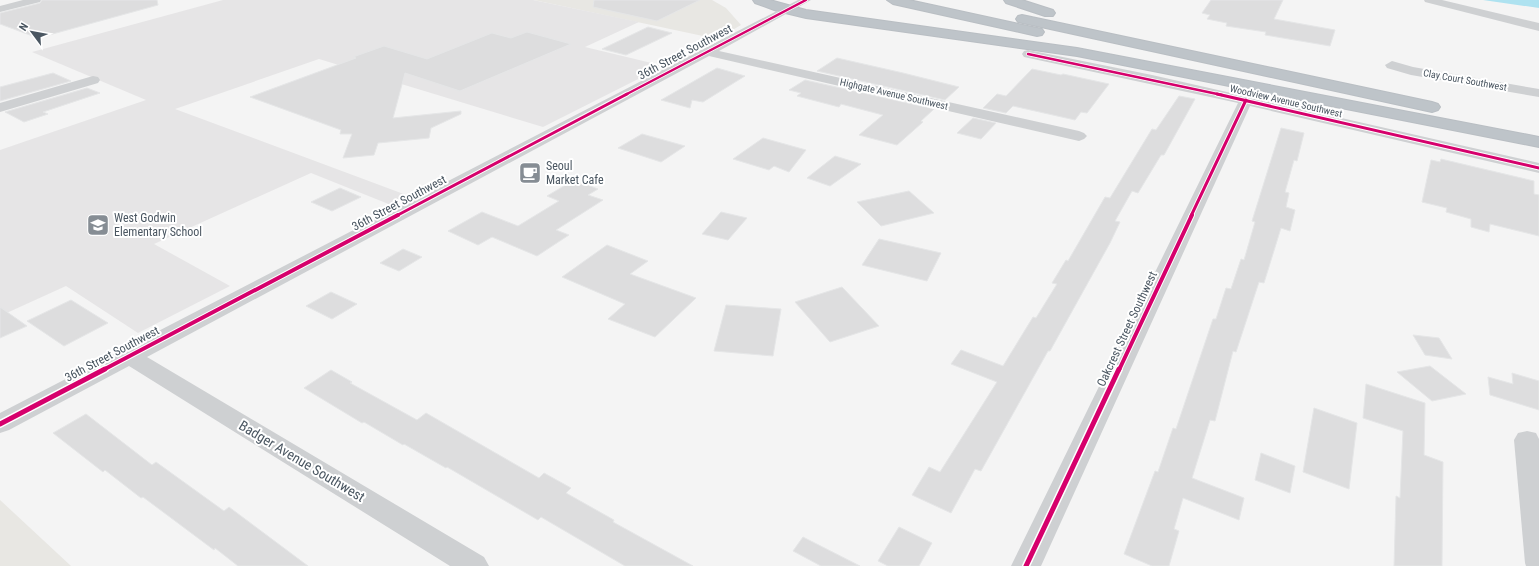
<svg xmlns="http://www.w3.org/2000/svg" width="1539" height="566" font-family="'Roboto Condensed',sans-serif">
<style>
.commercial{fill:#e8e7e3}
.education{fill:#e6e5e6}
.water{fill:#aee2f0}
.building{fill:#ddddde;stroke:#e5e6e7}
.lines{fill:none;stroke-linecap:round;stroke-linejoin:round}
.highway-casing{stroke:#b9bec3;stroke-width:2}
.minor{fill:#ced0d2;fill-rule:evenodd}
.highway{fill:#bec4c9;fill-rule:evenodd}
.cycleway-far3-casing{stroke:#fff;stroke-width:4}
.cycleway-far2-casing{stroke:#fff;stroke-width:5}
.cycleway-far1-casing{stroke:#fff;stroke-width:6}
.cycleway-casing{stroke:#fff;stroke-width:8}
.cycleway-far3{stroke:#d6006c;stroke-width:2.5}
.cycleway-far2{stroke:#d6006c;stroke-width:3}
.cycleway-far1{stroke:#d6006c;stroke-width:4}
.cycleway{stroke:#d6006c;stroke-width:5}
.labels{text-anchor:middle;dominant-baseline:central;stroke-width:4;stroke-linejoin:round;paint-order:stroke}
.far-street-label{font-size:10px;fill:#4a5661;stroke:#fff}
.street-label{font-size:12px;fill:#4a5661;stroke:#fff}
.poi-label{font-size:12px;fill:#4a5661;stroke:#fff;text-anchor:start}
.near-street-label{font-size:14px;fill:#4a5661;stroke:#fff}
</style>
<rect width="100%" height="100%" fill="#f4f4f4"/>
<g class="commercial">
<polygon points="534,0 712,0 726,8 741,25 717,39"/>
<polygon points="0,500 71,566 0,566"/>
</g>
<polygon class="education" points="223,0 533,0 639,22 585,47 664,66 543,127 319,59 175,109 409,196 391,205 311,173 154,244 230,286 138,333 66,286 0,316 0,150 146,100 32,52"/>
<polygon class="water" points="1483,0 1539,0 1539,8"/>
<g class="building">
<polygon points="42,0 157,0 158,5 38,38 0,24 0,13 40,3"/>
<polygon points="594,0 700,0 657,21 593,7"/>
<polygon points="1211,0 1283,0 1274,19 1335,30 1330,46 1265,35 1266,32 1226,26 1227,23 1207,19 1210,15 1202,13"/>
<polygon points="648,27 672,33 626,55 602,49"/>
<polygon points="527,32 571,44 460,91 405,73 393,118 461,111 461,114 431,128 429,138 378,143 374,155 343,158 352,134 340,134 341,130 250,97 356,58 353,57 384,46 427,59 492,33 511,38"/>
<polygon points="837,58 903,73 959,87 945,100 817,71"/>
<polygon points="717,68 745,76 703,102 692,100 690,108 661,100"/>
<polygon points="1032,69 1061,75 1063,74 1109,84 1087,113 1081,112 1075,120 1013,106 1006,113 983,108 997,94 1006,96"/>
<polygon points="53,73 71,81 0,101 0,87"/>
<polygon points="805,80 934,109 921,121 923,122 897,145 859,135 883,115 841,104 839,107 797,96 801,93 789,90"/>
<polygon points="87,88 100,93 43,112 48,114 24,122 5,112"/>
<polygon points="1179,96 1195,99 1164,155 1161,155 1138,193 1132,191 1115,221 1120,222 1110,243 1050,351 1048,351 981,471 975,469 951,513 912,495 929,467 940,472 997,382 951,364 961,350 1003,366 1033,317 1036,318 1057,284 1052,283 1066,260 1068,261 1105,197 1110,198 1152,129 1156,130"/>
<polygon points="973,118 996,123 981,139 957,133"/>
<polygon points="1281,128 1304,133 1297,161 1294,160 1285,192 1289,193 1286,207 1295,210 1290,231 1281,228 1264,283 1259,282 1236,352 1233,351 1215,421 1210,420 1192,478 1244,498 1239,520 1183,498 1174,529 1179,531 1169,566 1152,566 1124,554 1155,471 1158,472 1173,428 1176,429 1213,319 1216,319 1226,288 1231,289 1241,259 1244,260 1255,222 1252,221"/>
<polygon points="642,134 685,146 661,162 618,148"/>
<polygon points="763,138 806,150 789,172 774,166 769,170 733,159"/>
<polygon points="835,156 861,164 830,186 807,178"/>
<polygon points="1441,159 1534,181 1534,194 1539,195 1539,236 1490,224 1489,232 1471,227 1471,219 1446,212 1447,208 1422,202 1431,160 1440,162"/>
<polygon points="574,180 598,189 588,195 603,200 556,230 569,235 537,256 492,237 478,245 448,231 482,212 518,226 559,201 547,196"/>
<polygon points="340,188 361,197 332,211 311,202"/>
<polygon points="909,191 934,213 881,226 857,202"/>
<polygon points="721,212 747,218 728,240 702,234"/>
<polygon points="879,239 941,253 927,281 862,265"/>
<polygon points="607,245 648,261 630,274 696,298 655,337 608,319 625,304 562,277"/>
<polygon points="403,249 422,257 399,271 380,263"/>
<polygon points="842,287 879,326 830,342 795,302"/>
<polygon points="331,292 357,304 332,319 306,306"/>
<polygon points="71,300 108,323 64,346 27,321"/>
<polygon points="726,305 781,309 773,356 714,351"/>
<polygon points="0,307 27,326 0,338"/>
<polygon points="1413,335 1439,338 1452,359 1425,355"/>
<polygon points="1430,366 1466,394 1432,401 1397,372"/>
<polygon points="331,370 352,382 350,383 417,420 426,413 539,478 544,473 571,488 566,493 614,520 613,522 693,566 625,566 541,517 538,520 447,467 446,468 404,444 403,445 364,422 362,423 304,388"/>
<polygon points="1512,373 1539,381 1539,410 1490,395 1488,377 1513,384"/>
<polygon points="1366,384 1425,403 1424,455 1443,462 1442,566 1394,566 1396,496 1400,498 1403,431 1363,418"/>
<polygon points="1314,408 1357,423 1349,489 1303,472"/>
<polygon points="86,414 152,465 156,462 224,511 229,507 308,566 238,566 215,548 214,550 143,497 141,498 105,470 103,472 53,433"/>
<polygon points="1261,453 1295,466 1290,493 1255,480"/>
<polygon points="899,527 932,543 919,566 888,566 878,561"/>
<polygon points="803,537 860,566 821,566 793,551"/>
</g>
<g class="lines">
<g class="highway-casing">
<g id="highway">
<polygon points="753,0 770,0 806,10 1077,48 1539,137 1539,147 1077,56 806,18 777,11 755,3"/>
<polygon points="887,0 909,0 1037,28 1042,29 1044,32 1042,35 1037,36 893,4"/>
<polygon points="1004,0 1022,0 1053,10 1055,13 1053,16 1045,16 1006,3"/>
<polygon points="1022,15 1432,102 1438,104 1440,107 1438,110 1432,112 1018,22 1016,19 1018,16"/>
</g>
</g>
<g class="minor">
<polygon points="23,0 41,0 40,2 0,12 0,6"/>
<polygon points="798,0 811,0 719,51 1079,131 1084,133 1087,136 1084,139 1079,141 709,56 147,357 484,557 489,566 450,566 129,366 9,430 0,433 0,413"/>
<polygon points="1424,0 1442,0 1539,23 1539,31 1425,2"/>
<polygon points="1028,50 1152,75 1539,163 1539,173 1250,106 1041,566 1011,566 1238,103 1024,57 1022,54 1024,51"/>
<polygon points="1392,61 1413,67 1539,89 1539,97 1411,75 1387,68 1385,65"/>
<polygon points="93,76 98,77 100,80 98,83 0,112 0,103"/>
<polygon points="1527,431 1536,433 1539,439 1539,566 1526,566 1525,563 1514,440 1518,433"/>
</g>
<use href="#highway" class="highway"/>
<g class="cycleway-far3-casing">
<g id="cycleway-far3">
<polyline points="1028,54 1222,95"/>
<polyline points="625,95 806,0"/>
</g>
</g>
<g class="cycleway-far2-casing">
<g id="cycleway-far2">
<polyline points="1217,94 1539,168"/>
<polyline points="396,216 627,94"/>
<polyline points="1191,216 1246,100"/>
</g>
</g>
<g class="cycleway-far1-casing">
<g id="cycleway-far1">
<polyline points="103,370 398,215"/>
<polyline points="1119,370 1192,215"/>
</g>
</g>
<g class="cycleway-casing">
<g id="cycleway">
<polyline points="0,424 105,369"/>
<polyline points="1026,566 1119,369"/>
</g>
</g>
<use href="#cycleway-far3" class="cycleway-far3"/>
<use href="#cycleway-far2" class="cycleway-far2"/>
<use href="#cycleway-far1" class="cycleway-far1"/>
<use href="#cycleway" class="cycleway"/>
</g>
<defs>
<g id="cafe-square" transform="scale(1.15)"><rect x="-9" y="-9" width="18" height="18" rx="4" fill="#868d94" stroke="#fff"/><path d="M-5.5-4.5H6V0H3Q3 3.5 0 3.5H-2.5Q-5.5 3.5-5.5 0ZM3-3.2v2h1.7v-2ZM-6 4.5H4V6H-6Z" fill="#fff"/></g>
<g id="school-square" transform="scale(1.15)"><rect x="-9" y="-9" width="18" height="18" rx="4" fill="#868d94" stroke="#fff"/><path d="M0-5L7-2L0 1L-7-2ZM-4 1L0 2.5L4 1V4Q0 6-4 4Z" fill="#fff"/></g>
</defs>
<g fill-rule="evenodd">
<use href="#cafe-square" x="530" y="173"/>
<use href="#school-square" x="98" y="225"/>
</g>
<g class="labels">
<g class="far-street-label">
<text transform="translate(1465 80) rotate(10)">Clay Court Southwest</text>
<text transform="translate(894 94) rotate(13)">Highgate Avenue Southwest</text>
<text transform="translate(1286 101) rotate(13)">Woodview Avenue Southwest</text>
</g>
<g class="street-label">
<text transform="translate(685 52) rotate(-28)">36th Street Southwest</text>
<text transform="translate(399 203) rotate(-28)">36th Street Southwest</text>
<text transform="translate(1127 329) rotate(-65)">Oakcrest Street Southwest</text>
<text transform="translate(112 354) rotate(-28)">36th Street Southwest</text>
</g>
<g class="poi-label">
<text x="546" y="166">Seoul<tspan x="546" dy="14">Market Cafe</tspan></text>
<text x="114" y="218">West Godwin<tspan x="114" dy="14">Elementary School</tspan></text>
</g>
<g class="near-street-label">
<text transform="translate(302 461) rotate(31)">Badger Avenue Southwest</text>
</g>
</g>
<g transform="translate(32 32) rotate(302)" stroke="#ffffff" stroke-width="3" paint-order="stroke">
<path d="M0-3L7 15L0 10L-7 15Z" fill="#4a5661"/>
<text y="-6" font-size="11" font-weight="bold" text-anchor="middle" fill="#4a5661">N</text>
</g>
</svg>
